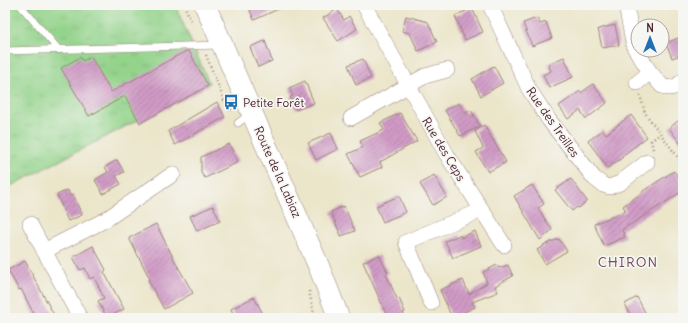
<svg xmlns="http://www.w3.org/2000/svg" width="688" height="323" font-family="Delius,sans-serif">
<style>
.grass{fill:url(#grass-tufts);stroke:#6e795a}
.building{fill:url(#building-hatch)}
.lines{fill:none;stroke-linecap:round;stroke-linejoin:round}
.lane-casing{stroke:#9a827a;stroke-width:8}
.street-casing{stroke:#9a827a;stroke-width:16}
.secondary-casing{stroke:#9a827a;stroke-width:22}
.path{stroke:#9a827a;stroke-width:2.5;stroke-dasharray:1 3;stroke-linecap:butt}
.lane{stroke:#fff;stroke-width:7}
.street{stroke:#fff;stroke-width:15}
.secondary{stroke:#fff;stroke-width:21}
.labels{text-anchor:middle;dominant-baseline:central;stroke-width:3.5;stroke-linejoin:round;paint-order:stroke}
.poi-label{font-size:12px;fill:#4a1f2b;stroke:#f6f6f2;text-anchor:start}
.street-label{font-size:12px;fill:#4a1f2b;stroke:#f6f6f2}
.quarter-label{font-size:14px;letter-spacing:1px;fill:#794a61;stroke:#f6f6f2}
</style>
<defs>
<pattern id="grass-tufts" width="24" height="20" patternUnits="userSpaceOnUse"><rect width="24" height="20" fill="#93d38a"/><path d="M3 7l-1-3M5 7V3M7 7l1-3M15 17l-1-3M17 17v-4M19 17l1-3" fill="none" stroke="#80b577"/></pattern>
<pattern id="building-hatch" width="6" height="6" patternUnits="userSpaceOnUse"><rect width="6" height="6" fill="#d09bc6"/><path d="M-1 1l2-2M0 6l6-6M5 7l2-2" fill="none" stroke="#ab7ea1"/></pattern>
</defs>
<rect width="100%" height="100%" fill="#f6f6f2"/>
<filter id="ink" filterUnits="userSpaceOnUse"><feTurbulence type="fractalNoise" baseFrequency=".025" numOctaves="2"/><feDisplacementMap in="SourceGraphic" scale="8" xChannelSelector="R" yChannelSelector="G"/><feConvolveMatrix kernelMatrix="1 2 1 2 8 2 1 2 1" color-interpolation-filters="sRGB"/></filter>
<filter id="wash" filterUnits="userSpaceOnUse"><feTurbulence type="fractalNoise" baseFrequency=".012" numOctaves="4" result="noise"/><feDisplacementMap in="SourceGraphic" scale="16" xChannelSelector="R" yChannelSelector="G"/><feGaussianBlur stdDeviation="0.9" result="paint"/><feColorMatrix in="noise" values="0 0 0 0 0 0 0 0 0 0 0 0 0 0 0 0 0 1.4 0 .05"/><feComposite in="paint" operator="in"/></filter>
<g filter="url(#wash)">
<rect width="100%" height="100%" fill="#ebe5c9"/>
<polygon class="grass" points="5,5 175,5 209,83 5,189"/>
<g id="blocks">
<g class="building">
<polygon points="248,5 287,5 254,20"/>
<polygon points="472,8 483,32 465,40 455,16"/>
<polygon points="337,9 344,20 349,16 357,29 338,41 323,18"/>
<polygon points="406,16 428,22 437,42 418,51 410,33 402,31"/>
<polygon points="537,18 540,24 546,22 552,38 532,46 523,23"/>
<polygon points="615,25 619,45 602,48 598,29"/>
<polygon points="683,36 683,54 672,58 666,43"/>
<polygon points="265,41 272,61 258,67 250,47"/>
<polygon points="186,51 189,51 208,86 140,123 125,96 89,116 61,68 80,57 83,61 91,57 111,92"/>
<polygon points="564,57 573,77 549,88 543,75 551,71 548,64"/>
<polygon points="363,59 371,78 356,85 348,65"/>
<polygon points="494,66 503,83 481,96 472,79"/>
<polygon points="305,81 314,103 296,110 290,97 293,96 289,88"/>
<polygon points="593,84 607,103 586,119 580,110 568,119 559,106 580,91 581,93"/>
<polygon points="217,102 225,117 175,145 168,131"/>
<polygon points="459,103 465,113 471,110 480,126 460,136 445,110"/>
<polygon points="400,113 417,141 380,162 382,167 360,177 348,154 363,147 360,141 384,130 380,123"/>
<polygon points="631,115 647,137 622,156 623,157 608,168 588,141 603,130 606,134"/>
<polygon points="683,117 683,147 669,128"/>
<polygon points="484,125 506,162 488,172 476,152 483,148 475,131"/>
<polygon points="331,133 338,149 316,160 308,143"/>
<polygon points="229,144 238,162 205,178 201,173 201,157"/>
<polygon points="117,160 124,172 116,176 121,184 103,194 95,180 108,172 105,167"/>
<polygon points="674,171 683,184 683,191 622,230 625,237 604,246 594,224 626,211 623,206 643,192 643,191"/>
<polygon points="434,175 447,197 433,205 420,184"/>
<polygon points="571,179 587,201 579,208 577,207 572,211 555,190"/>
<polygon points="532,185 544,204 538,208 552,230 540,240 514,196"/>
<polygon points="68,190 70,196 73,195 82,215 68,221 57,195"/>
<polygon points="399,196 406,212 383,222 376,206"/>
<polygon points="213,206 220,221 197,231 190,216"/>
<polygon points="344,206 355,231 341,236 331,212"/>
<polygon points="156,224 177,265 193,293 164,309 148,280 150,279 129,238"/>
<polygon points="475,231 481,246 453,258 445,241 460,235 461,238"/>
<polygon points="559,239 567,251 545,264 537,250 544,246 543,245"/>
<polygon points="93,246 106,270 104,272 124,309 111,316 106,316 98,301 104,298 94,277 90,279 85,268 80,270 73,257"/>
<polygon points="379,255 388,273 386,274 397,299 399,298 405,312 403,313 405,318 388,318 363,262"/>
<polygon points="25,261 54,315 49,318 36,318 21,289 19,290 8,270"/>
<polygon points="497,265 499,268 508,265 513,276 495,286 498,292 472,302 475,307 452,318 440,290 463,280 469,294 487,283 483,272"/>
<polygon points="254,297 265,318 235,318 231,309"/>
<polygon points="637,297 648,318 632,318 625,304"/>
</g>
</g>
</g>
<g filter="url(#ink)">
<use href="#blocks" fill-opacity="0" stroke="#9a827a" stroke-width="1"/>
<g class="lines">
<g class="lane-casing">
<g id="lane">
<polyline points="20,5 58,49"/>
<polyline points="5,51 221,45"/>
<polyline points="238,123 250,114"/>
</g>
</g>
<g class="street-casing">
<g id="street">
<polyline points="364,5 447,155 504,245"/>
<polyline points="490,5 529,89 549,120 594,178 603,185 609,187 620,183 647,162"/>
<polyline points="626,5 634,47 650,72 662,86 668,88 675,87 683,81"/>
<polyline points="637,83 650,72"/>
<polyline points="351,118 425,76 447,70"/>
<polyline points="30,224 80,318"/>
<polyline points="44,251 105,220 173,174"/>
<polyline points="431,303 406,242 482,210"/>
</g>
</g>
<g class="secondary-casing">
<polyline id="secondary" points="205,5 319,267 339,318"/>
</g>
<g class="path">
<polyline points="184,5 192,23"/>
<polyline points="206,55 224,100 232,112"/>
<polyline points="640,95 645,113 683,164"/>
<polyline points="653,149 651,141 660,134"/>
<polyline points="309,291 315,318"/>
</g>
<use href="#lane" class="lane"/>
<use href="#street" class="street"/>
<use href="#secondary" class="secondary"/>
</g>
</g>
<defs>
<g id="bus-bare" transform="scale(1.2)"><path d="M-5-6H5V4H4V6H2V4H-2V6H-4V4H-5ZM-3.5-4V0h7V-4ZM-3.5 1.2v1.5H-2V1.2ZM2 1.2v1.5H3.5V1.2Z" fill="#1f6fb2" stroke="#f6f6f2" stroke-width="2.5" paint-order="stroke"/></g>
</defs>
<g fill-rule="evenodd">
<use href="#bus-bare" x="231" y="102"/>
</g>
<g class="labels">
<g class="poi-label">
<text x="243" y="102">Petite Forêt</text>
</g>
<g class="street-label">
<text transform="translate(553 122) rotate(55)">Rue des Treilles</text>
<text transform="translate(444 149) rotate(59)">Rue des Ceps</text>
<text transform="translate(278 172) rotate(66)">Route de la Labiaz</text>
</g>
<g class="quarter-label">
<text x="628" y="262">CHIRON</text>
</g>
</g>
<rect width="688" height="323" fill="none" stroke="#f6f6f2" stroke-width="20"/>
<g transform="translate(650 38)"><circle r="19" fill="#f6f6f2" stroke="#b1a0a2"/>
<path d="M0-3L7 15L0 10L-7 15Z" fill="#1f6fb2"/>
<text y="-6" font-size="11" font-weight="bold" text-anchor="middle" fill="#4a1f2b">N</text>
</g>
</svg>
